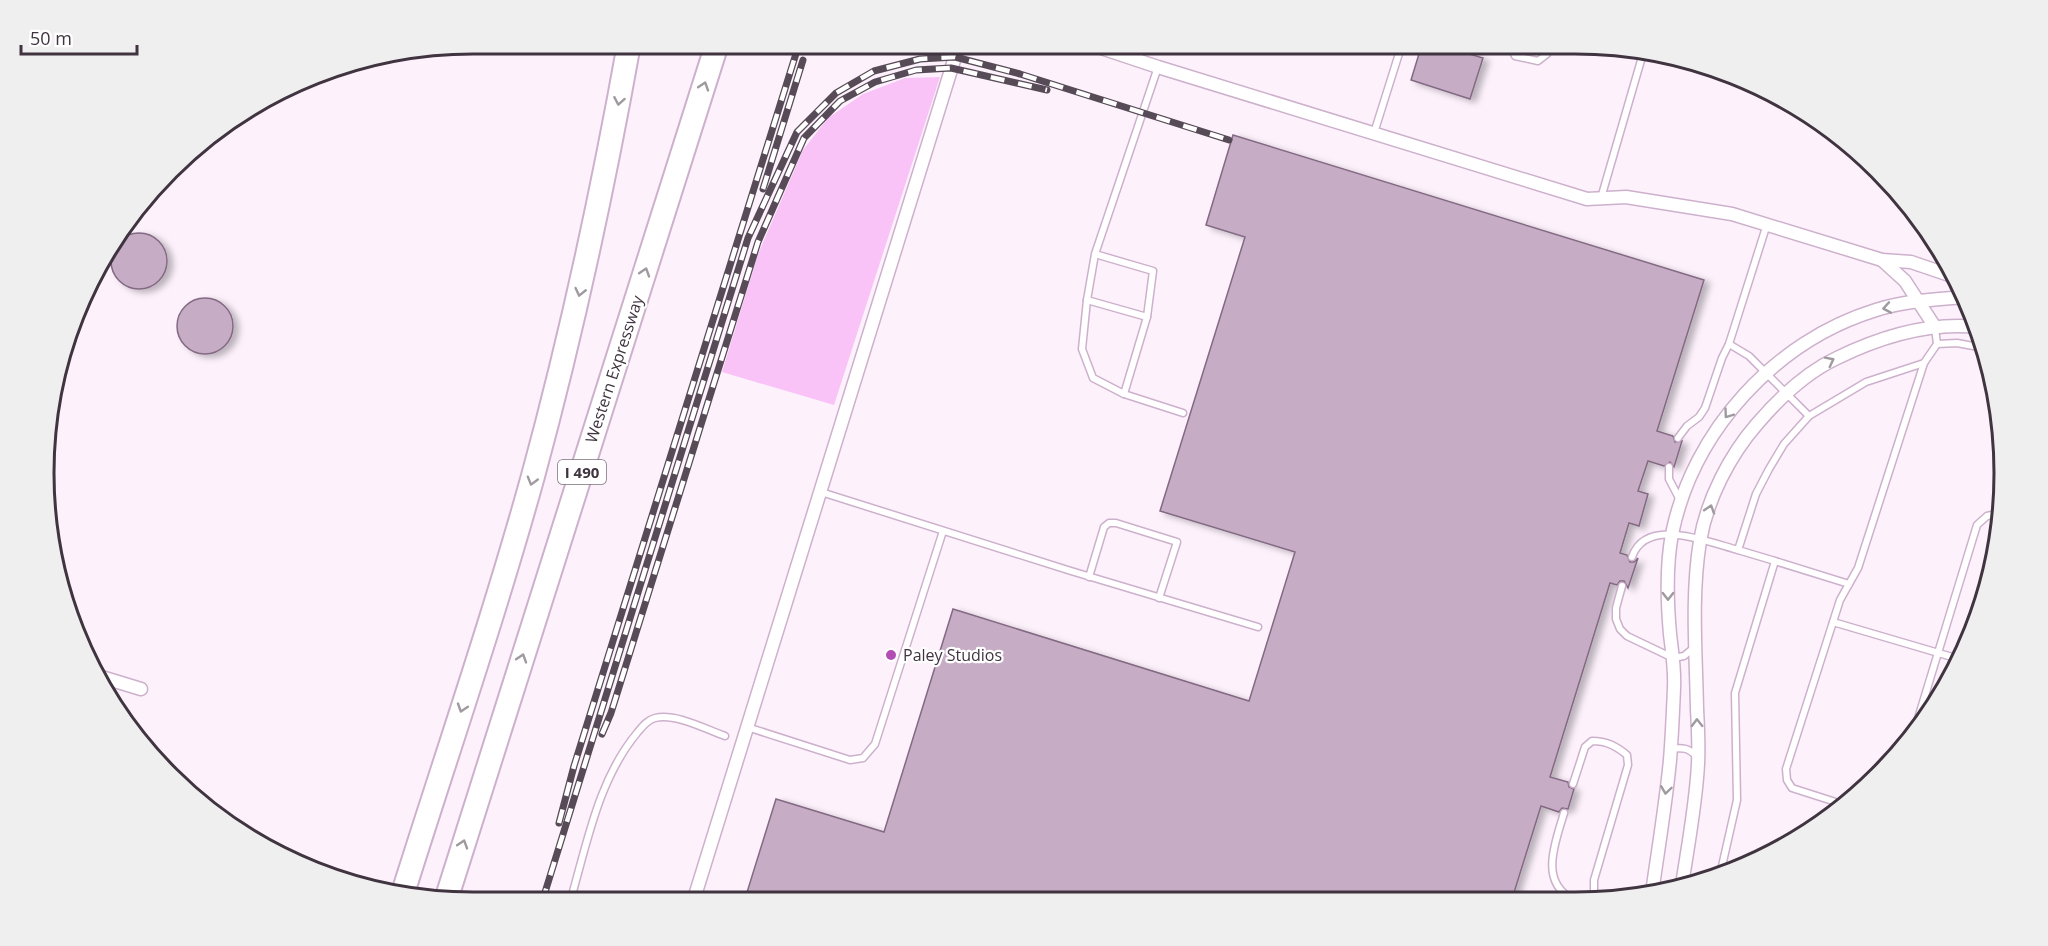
<svg xmlns="http://www.w3.org/2000/svg" width="2048" height="946" font-family="'Open Sans',sans-serif">
<style>
.green{fill:#f9c3f8}
.building{fill:#c7acc6;stroke:#836a83;stroke-width:1.5;filter:url(#shadow)}
.lines{fill:none;stroke-linecap:round;stroke-linejoin:round}
.lane-casing{stroke:#cdb1cc;stroke-width:9}
.street-casing{stroke:#cdb1cc;stroke-width:15}
.highway-casing{stroke:#cdb1cc;stroke-width:26}
.lane{stroke:#fff;stroke-width:6}
.street{stroke:#fff;stroke-width:12}
.highway{stroke:#fff;stroke-width:22}
.rail-casing{stroke:#564b56;stroke-width:7}
.rail{stroke:#fff;stroke-width:4.5;stroke-dasharray:14;stroke-linecap:butt}
.oneway{stroke:#9f9a9f}
.poi-dot{fill:#b24db3;stroke:#fff;stroke-width:2}
.labels{text-anchor:middle;dominant-baseline:central;stroke-width:4.5;stroke-linejoin:round;paint-order:stroke}
.shield{fill:#fff;stroke:#797179;stroke-width:1.5}
.shield-label{font-size:15px;font-weight:bold;fill:#3f343f}
.street-label{font-size:16px;fill:#3f343f;stroke:#fff}
.poi-label{font-size:16px;fill:#3f343f;stroke:#fff;text-anchor:start}
.rim{fill:none;stroke:#3f343f;stroke-width:3}
</style>
<defs>
<filter id="shadow"><feDropShadow dx="5.5" dy="3" stdDeviation="3" flood-color="#0004"/></filter>
</defs>
<rect width="100%" height="100%" fill="#fdf1fc"/>
<polygon class="green" points="940,77 834,405 722,372 758,254 803,150 828,118 863,94 905,78"/>
<g class="building">
<polygon points="1422,44 1436,44 1483,58 1470,99 1411,80"/>
<polygon points="1233,135 1704,280 1657,431 1673,436 1675,442 1682,441 1674,467 1670,462 1664,466 1648,461 1638,491 1648,494 1639,526 1629,523 1620,553 1627,555 1630,562 1634,562 1638,558 1628,588 1624,581 1620,581 1617,585 1610,583 1550,777 1568,782 1569,787 1574,789 1568,809 1562,808 1559,812 1541,806 1512,899 744,902 776,799 884,832 953,609 1249,701 1295,552 1160,511 1245,237 1206,225"/>
<circle cx="139" cy="261" r="28"/>
<circle cx="205" cy="326" r="28"/>
</g>
<g class="lines">
<g class="lane-casing">
<g id="lane">
<polyline points="701,44 713,47"/>
<polyline points="1513,44 1511,48 1515,56 1538,61 1547,54 1551,44"/>
<polyline points="1374,133 1402,44"/>
<polyline points="1601,198 1644,50"/>
<polyline points="1095,254 1153,271 1147,317 1087,300 1095,254 1158,67"/>
<polyline points="1087,300 1082,349 1093,378 1124,394 1183,413"/>
<polyline points="1729,344 1749,356 1809,416"/>
<polyline points="1937,344 1957,343 1984,348"/>
<polyline points="1124,394 1147,317"/>
<polyline points="1678,438 1687,426 1699,417 1705,408 1722,358 1729,344 1767,224"/>
<polyline points="1669,467 1669,479 1680,500"/>
<polyline points="821,492 1071,571 1258,627"/>
<path d="M1632,557C1646,516 1708,542 1738,550"/>
<polyline points="1775,561 1849,584"/>
<polyline points="1089,577 1104,527 1109,523 1116,523 1177,542 1159,598"/>
<polyline points="1622,586 1616,608 1616,619 1620,629 1627,636 1673,658 1684,656 1696,646"/>
<polyline points="1833,622 1959,659"/>
<polyline points="747,727 850,760 863,758 875,744 943,531"/>
<polyline points="1912,738 1977,525 1987,516 2001,513"/>
<path d="M1671,749C1682,747 1689,748 1696,756"/>
<path d="M1573,784L1585,747L1592,741C1607,741 1616,746 1627,755L1628,765L1594,880V899"/>
<polyline points="1845,805 1792,788 1787,780 1786,769 1840,600 1858,568 1924,363"/>
<path d="M1564,813C1556,841 1538,882 1573,899"/>
<polyline points="1720,875 1737,800 1735,693 1775,561 1738,550 1756,494 1769,469 1784,444 1809,416 1866,382 1924,363 1937,344 1935,328"/>
<path d="M570,902C587,844 598,780 637,733C642,727 647,720 655,718C676,713 705,729 725,736"/>
</g>
</g>
<g class="street-casing">
<g id="street">
<polyline points="1089,44 1158,67 1587,199 1626,197 1732,214 1882,260 1911,262 1955,277"/>
<polyline points="1882,260 1905,281 1935,327"/>
<polyline points="95,675 141,689"/>
<path d="M1682,885C1688,845 1696,804 1698,764C1699,746 1698,727 1697,709C1696,653 1691,596 1700,541C1707,499 1730,455 1757,424C1780,397 1805,373 1837,358C1880,337 1929,322 1977,327"/>
<path d="M1655,892L1653,886C1659,844 1666,802 1670,760C1672,736 1673,712 1674,688C1675,669 1672,652 1670,634C1667,601 1666,566 1672,534C1693,431 1775,341 1876,310C1904,301 1936,299 1965,297"/>
<polyline points="693,902 955,57 962,44"/>
</g>
</g>
<g class="highway-casing">
<g id="highway">
<path d="M402,896C446,756 494,617 533,476C572,333 603,189 629,44"/>
<polyline points="446,900 717,44"/>
</g>
</g>
<use href="#lane" class="lane"/>
<use href="#street" class="street"/>
<use href="#highway" class="highway"/>
<g class="rail-casing">
<g id="rail">
<polyline points="763,189 803,60"/>
<polyline points="602,734 611,713 758,242 804,138 840,101 875,82 916,70 951,68 1047,90"/>
<polyline points="559,823 574,766 799,44"/>
<polyline points="542,902 748,238 797,132 836,93 874,71 920,59 955,57 1020,74 1229,140"/>
</g>
</g>
<use href="#rail" class="rail"/>
</g>
<defs><path id="oneway-chevron" d="M-2-3.5L2.5 0L-2 3.5" fill="none" stroke-width="1.6" stroke-linecap="round" stroke-linejoin="round" transform="scale(1.5)"/></defs>
<g class="oneway">
<use href="#oneway-chevron" transform="translate(704 86) rotate(-72)"/>
<use href="#oneway-chevron" transform="translate(619 101) rotate(100)"/>
<use href="#oneway-chevron" transform="translate(645 272) rotate(-72)"/>
<use href="#oneway-chevron" transform="translate(580 292) rotate(103)"/>
<use href="#oneway-chevron" transform="translate(1887 308) rotate(170)"/>
<use href="#oneway-chevron" transform="translate(1830 361) rotate(-27)"/>
<use href="#oneway-chevron" transform="translate(1728 414) rotate(126)"/>
<use href="#oneway-chevron" transform="translate(532 481) rotate(106)"/>
<use href="#oneway-chevron" transform="translate(1710 509) rotate(-72)"/>
<use href="#oneway-chevron" transform="translate(1668 596) rotate(90)"/>
<use href="#oneway-chevron" transform="translate(522 658) rotate(-72)"/>
<use href="#oneway-chevron" transform="translate(462 708) rotate(108)"/>
<use href="#oneway-chevron" transform="translate(1697 723) rotate(-91)"/>
<use href="#oneway-chevron" transform="translate(1666 790) rotate(98)"/>
<use href="#oneway-chevron" transform="translate(463 844) rotate(-72)"/>
</g>
<circle class="poi-dot" cx="891" cy="655" r="6"/>
<g class="labels">
<rect class="shield" x="558" y="460" width="48" height="24" rx="4.5"/>
<g class="shield-label">
<text x="582" y="472">I 490</text>
</g>
<g class="street-label">
<text transform="translate(614 369) rotate(-72)">Western Expressway</text>
</g>
<g class="poi-label">
<text x="903" y="655">Paley Studios</text>
</g>
</g>
<path d="M0 0H2048V946H0ZM473 54H1575A419 419 0 0 1 1994 473V473A419 419 0 0 1 1575 892H473A419 419 0 0 1 54 473V473A419 419 0 0 1 473 54Z" fill="#f0eff0" fill-rule="evenodd"/>
<path class="rim" d="M473 54H1575A419 419 0 0 1 1994 473V473A419 419 0 0 1 1575 892H473A419 419 0 0 1 54 473V473A419 419 0 0 1 473 54Z"/>
<path d="M21 45v9h116v-9" fill="none" stroke="#3f343f" stroke-width="3"/>
<text x="30" y="45" font-size="18" fill="#3f343f" stroke="#ffffff" stroke-width="4.5" paint-order="stroke">50 m</text>
</svg>
